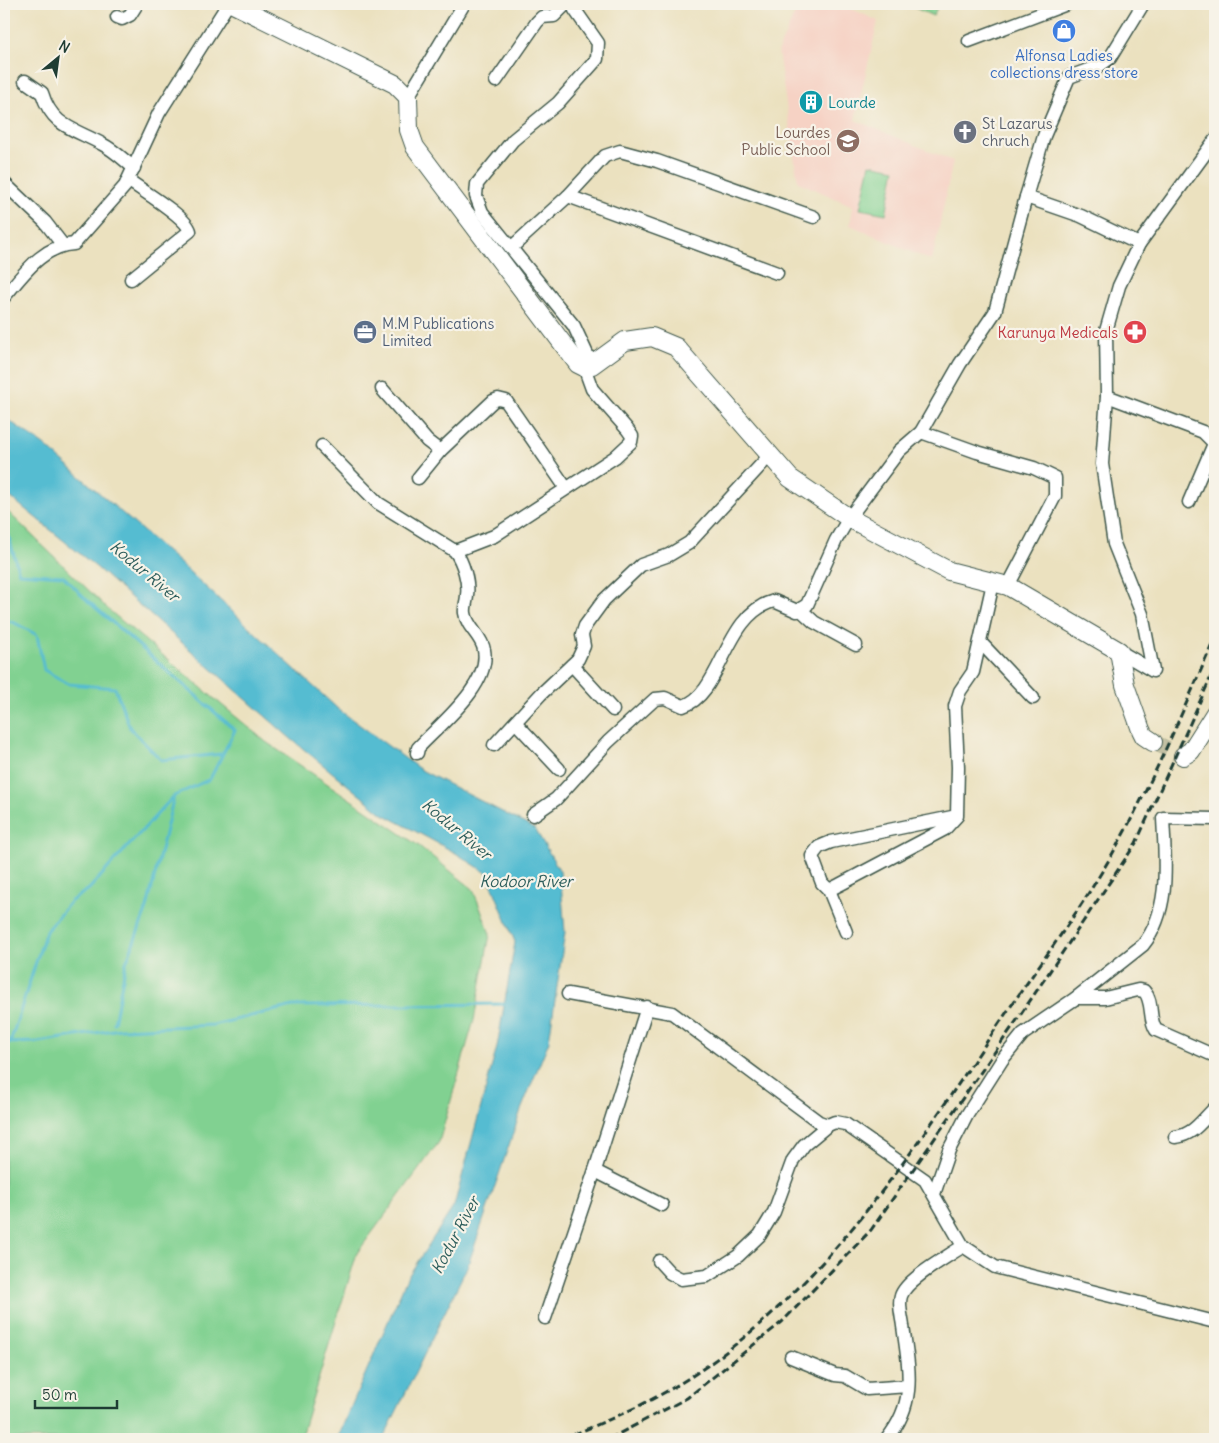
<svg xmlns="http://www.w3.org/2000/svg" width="1219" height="1443" font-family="Delius,sans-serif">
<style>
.built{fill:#f6d2c4}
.green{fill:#81d191;stroke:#508762}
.water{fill:#54bcd1;stroke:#3a7c82}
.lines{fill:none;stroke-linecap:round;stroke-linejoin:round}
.stream{stroke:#54bcd1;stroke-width:3}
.tertiary-tunnel{stroke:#c2c0a3;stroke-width:16;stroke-dasharray:16 8;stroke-linecap:butt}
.minor-casing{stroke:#3e5649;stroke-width:15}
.secondary-casing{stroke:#3e5649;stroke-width:20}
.minor{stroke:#fff;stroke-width:12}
.secondary{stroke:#fff;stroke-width:18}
.rail{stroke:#1f3d34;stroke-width:3;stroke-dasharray:8 4;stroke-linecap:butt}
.labels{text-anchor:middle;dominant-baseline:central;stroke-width:4.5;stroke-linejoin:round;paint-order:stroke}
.shop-label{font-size:15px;fill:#366cbe;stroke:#f7f3e8}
.culture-label{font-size:15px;fill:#0d838f;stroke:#f7f3e8;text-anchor:start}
.worship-label{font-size:15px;fill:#5b616d;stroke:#f7f3e8;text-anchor:start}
.education-label{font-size:15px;fill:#785e54;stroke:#f7f3e8;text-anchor:end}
.service-label{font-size:15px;fill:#4e5e75;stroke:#f7f3e8;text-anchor:start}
.health-label{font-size:15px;fill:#be3a42;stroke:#f7f3e8;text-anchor:end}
.water-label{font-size:16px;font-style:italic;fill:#2c5d5b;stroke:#f7f3e8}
</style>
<rect width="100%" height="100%" fill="#f7f3e8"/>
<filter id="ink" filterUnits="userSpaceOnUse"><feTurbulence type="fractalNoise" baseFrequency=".02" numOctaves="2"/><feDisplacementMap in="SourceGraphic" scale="10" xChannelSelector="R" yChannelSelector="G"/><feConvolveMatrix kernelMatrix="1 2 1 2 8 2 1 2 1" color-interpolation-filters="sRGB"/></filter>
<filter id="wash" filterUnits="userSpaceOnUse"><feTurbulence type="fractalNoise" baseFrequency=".0096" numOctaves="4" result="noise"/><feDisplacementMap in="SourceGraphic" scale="20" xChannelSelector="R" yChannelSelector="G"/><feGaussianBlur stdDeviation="1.12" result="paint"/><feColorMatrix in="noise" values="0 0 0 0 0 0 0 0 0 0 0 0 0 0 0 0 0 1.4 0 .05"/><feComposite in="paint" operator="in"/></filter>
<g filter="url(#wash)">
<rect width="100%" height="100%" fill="#ebe1bf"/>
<polygon class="built" points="799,4 841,4 878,21 855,120 953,161 932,261 850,225 853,206 798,182 778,51"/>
<g class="green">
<polygon points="906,4 939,4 933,16"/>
<polygon points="870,164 895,169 886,214 860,209"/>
<polygon points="4,508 110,611 266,742 419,846 473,889 490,934 474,1020 439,1142 357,1253 300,1439 4,1439"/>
</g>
<polygon class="water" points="4,417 44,445 182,565 338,709 421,770 535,829 560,871 565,932 549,1041 521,1110 468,1265 383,1439 337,1439 407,1278 454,1206 497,1047 515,942 487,873 454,852 383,814 290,738 96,567 4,492"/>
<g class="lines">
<g class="stream">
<polyline points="4,530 8,534 19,573 63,576 88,601 235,730 210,779 174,796 147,908 126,963 114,1023"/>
<polyline points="4,621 13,622 37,635 44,670 69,684 115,688 130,728 161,760 222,754"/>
<polyline points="4,1043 38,1042 120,1029 213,1025 293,1006 507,1004"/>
<polyline points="10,1043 46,931 71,901 89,889 172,798"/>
</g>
</g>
</g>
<g filter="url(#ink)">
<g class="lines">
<polyline class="tertiary-tunnel" points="1153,742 1183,756"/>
<g class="minor-casing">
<g id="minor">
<polyline points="573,4 575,10 598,43 597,59 558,103 513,140 477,184 476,196 482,212 574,326 592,365"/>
<polyline points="117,17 122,19 130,15 137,4"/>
<polyline points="969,41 1067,4"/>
<path d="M25,81L42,93C52,127 75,129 102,144C114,150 124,160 134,168"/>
<polyline points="496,81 537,22 542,17 554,16 566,4"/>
<polyline points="408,97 464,4"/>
<path d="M128,180C141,190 186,216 190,231L131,279"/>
<polyline points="4,183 45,222 62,244"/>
<polyline points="568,196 605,156 620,151 657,161 814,217"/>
<polyline points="1026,197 1044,136 1069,77 1099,66 1110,58 1143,4"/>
<polyline points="511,248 568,196 777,273"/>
<path d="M4,297C23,275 43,245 74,244L125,186L159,113L228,4"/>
<polyline points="382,389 427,441 440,451 493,401 498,399 506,401 566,488"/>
<polyline points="1107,396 1203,432 1213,442 1213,446 1189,502"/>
<polyline points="921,432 977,452 1034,468 1055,478 1055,496 1008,586"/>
<polyline points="322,446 378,503 455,551"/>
<polyline points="418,478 440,451"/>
<polyline points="801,610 814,622 856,645"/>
<polyline points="981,643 1033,698"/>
<polyline points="1119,651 1153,671 1142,614 1114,544 1102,464 1107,396 1106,331 1119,286 1139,244 1215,140"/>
<polyline points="572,665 613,710"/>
<polyline points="516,723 559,769"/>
<polyline points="494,745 541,694 578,659 584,646 582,635 585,626 604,600 641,565 669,555 689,543 771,454"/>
<path d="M417,753L418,748C439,725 491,685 484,650C482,636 467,628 465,613C464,606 467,602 467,595C469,582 463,562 455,551L494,536L615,457L631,442L632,436L627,429L592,389L584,367"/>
<path d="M533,815L556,799L608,742L655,699L665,698L683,706C722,695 724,614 774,601L797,611L807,605L836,540L849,518L899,451L921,432L960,364L995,312L1026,197L1081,216L1139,244"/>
<polyline points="957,816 831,842 819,847 812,856 822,883 829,890 839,885 945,829 957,816 958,767 955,706 960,691 973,672 993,583"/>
<polyline points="829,890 846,932"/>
<polyline points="568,994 672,1013 819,1122 828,1125 835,1122 845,1124 925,1180 963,1246 995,1267 1215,1322"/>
<path d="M1076,998H1105L1138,990L1144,991C1154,1002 1148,1018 1156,1030L1215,1056"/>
<path d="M1175,1137C1194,1135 1202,1120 1215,1108"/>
<polyline points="595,1171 662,1205"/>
<path d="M934,1194L949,1150L967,1115L1002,1060L1023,1034L1076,998L1143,945C1171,910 1165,860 1163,818L1215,819"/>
<polyline points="659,1261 670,1273 681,1279 707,1276 738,1256 760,1235 774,1212 793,1160 804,1145 828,1125"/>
<polyline points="545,1318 597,1164 647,1007"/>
<polyline points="791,1357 835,1375 845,1376 867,1389 908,1386"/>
<path d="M887,1439C917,1402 909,1370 903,1326C902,1317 898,1305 901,1296C906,1279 949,1256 963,1246"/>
</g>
</g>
<g class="secondary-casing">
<g id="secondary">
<polyline points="233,4 395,84 408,97 409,130 415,147 578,364 584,367 592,365 625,341 652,337 676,347 790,478 849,518 949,571 1008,586 1119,651 1125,685 1141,730 1144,736 1153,742"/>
<polyline points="1183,756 1191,751 1215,713"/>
</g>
</g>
<use href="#minor" class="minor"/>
<use href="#secondary" class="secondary"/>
<g class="rail">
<path d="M562,1439C611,1420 661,1398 704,1368C828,1281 911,1155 994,1031C1036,968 1084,907 1120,840C1156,775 1185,706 1215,638"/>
<polyline points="609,1439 687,1398 782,1322 871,1230 1017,1020 1136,843 1215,668"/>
</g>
</g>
</g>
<defs>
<g id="shop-disc" transform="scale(1.25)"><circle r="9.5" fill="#3f7fe0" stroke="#f7f3e8"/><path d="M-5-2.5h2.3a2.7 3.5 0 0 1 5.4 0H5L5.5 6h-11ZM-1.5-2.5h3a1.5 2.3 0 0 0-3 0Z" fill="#fff"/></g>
<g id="building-disc" transform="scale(1.25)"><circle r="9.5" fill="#0f9aa8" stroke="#f7f3e8"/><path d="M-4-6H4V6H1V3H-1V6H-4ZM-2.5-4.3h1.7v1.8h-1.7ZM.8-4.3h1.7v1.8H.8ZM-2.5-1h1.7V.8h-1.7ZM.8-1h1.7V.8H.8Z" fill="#fff"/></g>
<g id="church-disc" transform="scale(1.25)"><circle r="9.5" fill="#6b7280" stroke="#f7f3e8"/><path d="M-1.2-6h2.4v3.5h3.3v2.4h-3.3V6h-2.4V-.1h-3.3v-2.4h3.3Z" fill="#fff"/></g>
<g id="school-disc" transform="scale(1.25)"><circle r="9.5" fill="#8d6e63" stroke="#f7f3e8"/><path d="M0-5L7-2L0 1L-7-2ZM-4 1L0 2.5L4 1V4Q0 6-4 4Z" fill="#fff"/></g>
<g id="office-disc" transform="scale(1.25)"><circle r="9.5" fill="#5c6f8a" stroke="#f7f3e8"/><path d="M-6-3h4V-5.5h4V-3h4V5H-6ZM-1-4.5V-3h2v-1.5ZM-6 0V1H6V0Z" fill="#fff"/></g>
<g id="pharmacy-disc" transform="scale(1.25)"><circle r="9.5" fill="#e0444e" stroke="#f7f3e8"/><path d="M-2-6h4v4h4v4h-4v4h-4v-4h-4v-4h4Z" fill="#fff"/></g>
</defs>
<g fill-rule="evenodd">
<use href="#shop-disc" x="1064" y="31"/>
<use href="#building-disc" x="811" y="102"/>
<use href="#church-disc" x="965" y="132"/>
<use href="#school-disc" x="848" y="141"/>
<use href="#office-disc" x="365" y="332"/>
<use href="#pharmacy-disc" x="1135" y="332"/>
</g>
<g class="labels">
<g class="shop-label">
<text x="1064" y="55">Alfonsa Ladies<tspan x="1064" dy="17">collections dress store</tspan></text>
</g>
<g class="culture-label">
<text x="828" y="102">Lourde</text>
</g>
<g class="worship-label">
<text x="982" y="123">St Lazarus<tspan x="982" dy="17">chruch</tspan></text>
</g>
<g class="education-label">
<text x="830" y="132">Lourdes<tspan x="830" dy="17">Public School</tspan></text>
</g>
<g class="service-label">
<text x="382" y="323">M.M Publications<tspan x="382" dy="17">Limited</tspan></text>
</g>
<g class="health-label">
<text x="1118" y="332">Karunya Medicals</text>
</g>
<g class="water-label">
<text transform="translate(145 571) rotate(40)">Kodur River</text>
<text transform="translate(457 829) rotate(40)">Kodur River</text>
<text x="526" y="881">Kodoor River</text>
<text transform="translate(455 1235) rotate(-62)">Kodur River</text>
</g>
</g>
<rect width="1219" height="1443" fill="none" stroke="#f7f3e8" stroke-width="20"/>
<g transform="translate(58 58) rotate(29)" stroke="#f7f3e8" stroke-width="4" paint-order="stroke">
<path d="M0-4L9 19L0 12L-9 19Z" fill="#1f3d34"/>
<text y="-8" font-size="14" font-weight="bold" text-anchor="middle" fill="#1f3d34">N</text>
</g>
<path d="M35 1400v8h82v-8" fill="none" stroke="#1f3d34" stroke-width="2.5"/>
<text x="42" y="1400" font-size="15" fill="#1f3d34" stroke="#f7f3e8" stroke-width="4" paint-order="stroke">50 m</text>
</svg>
